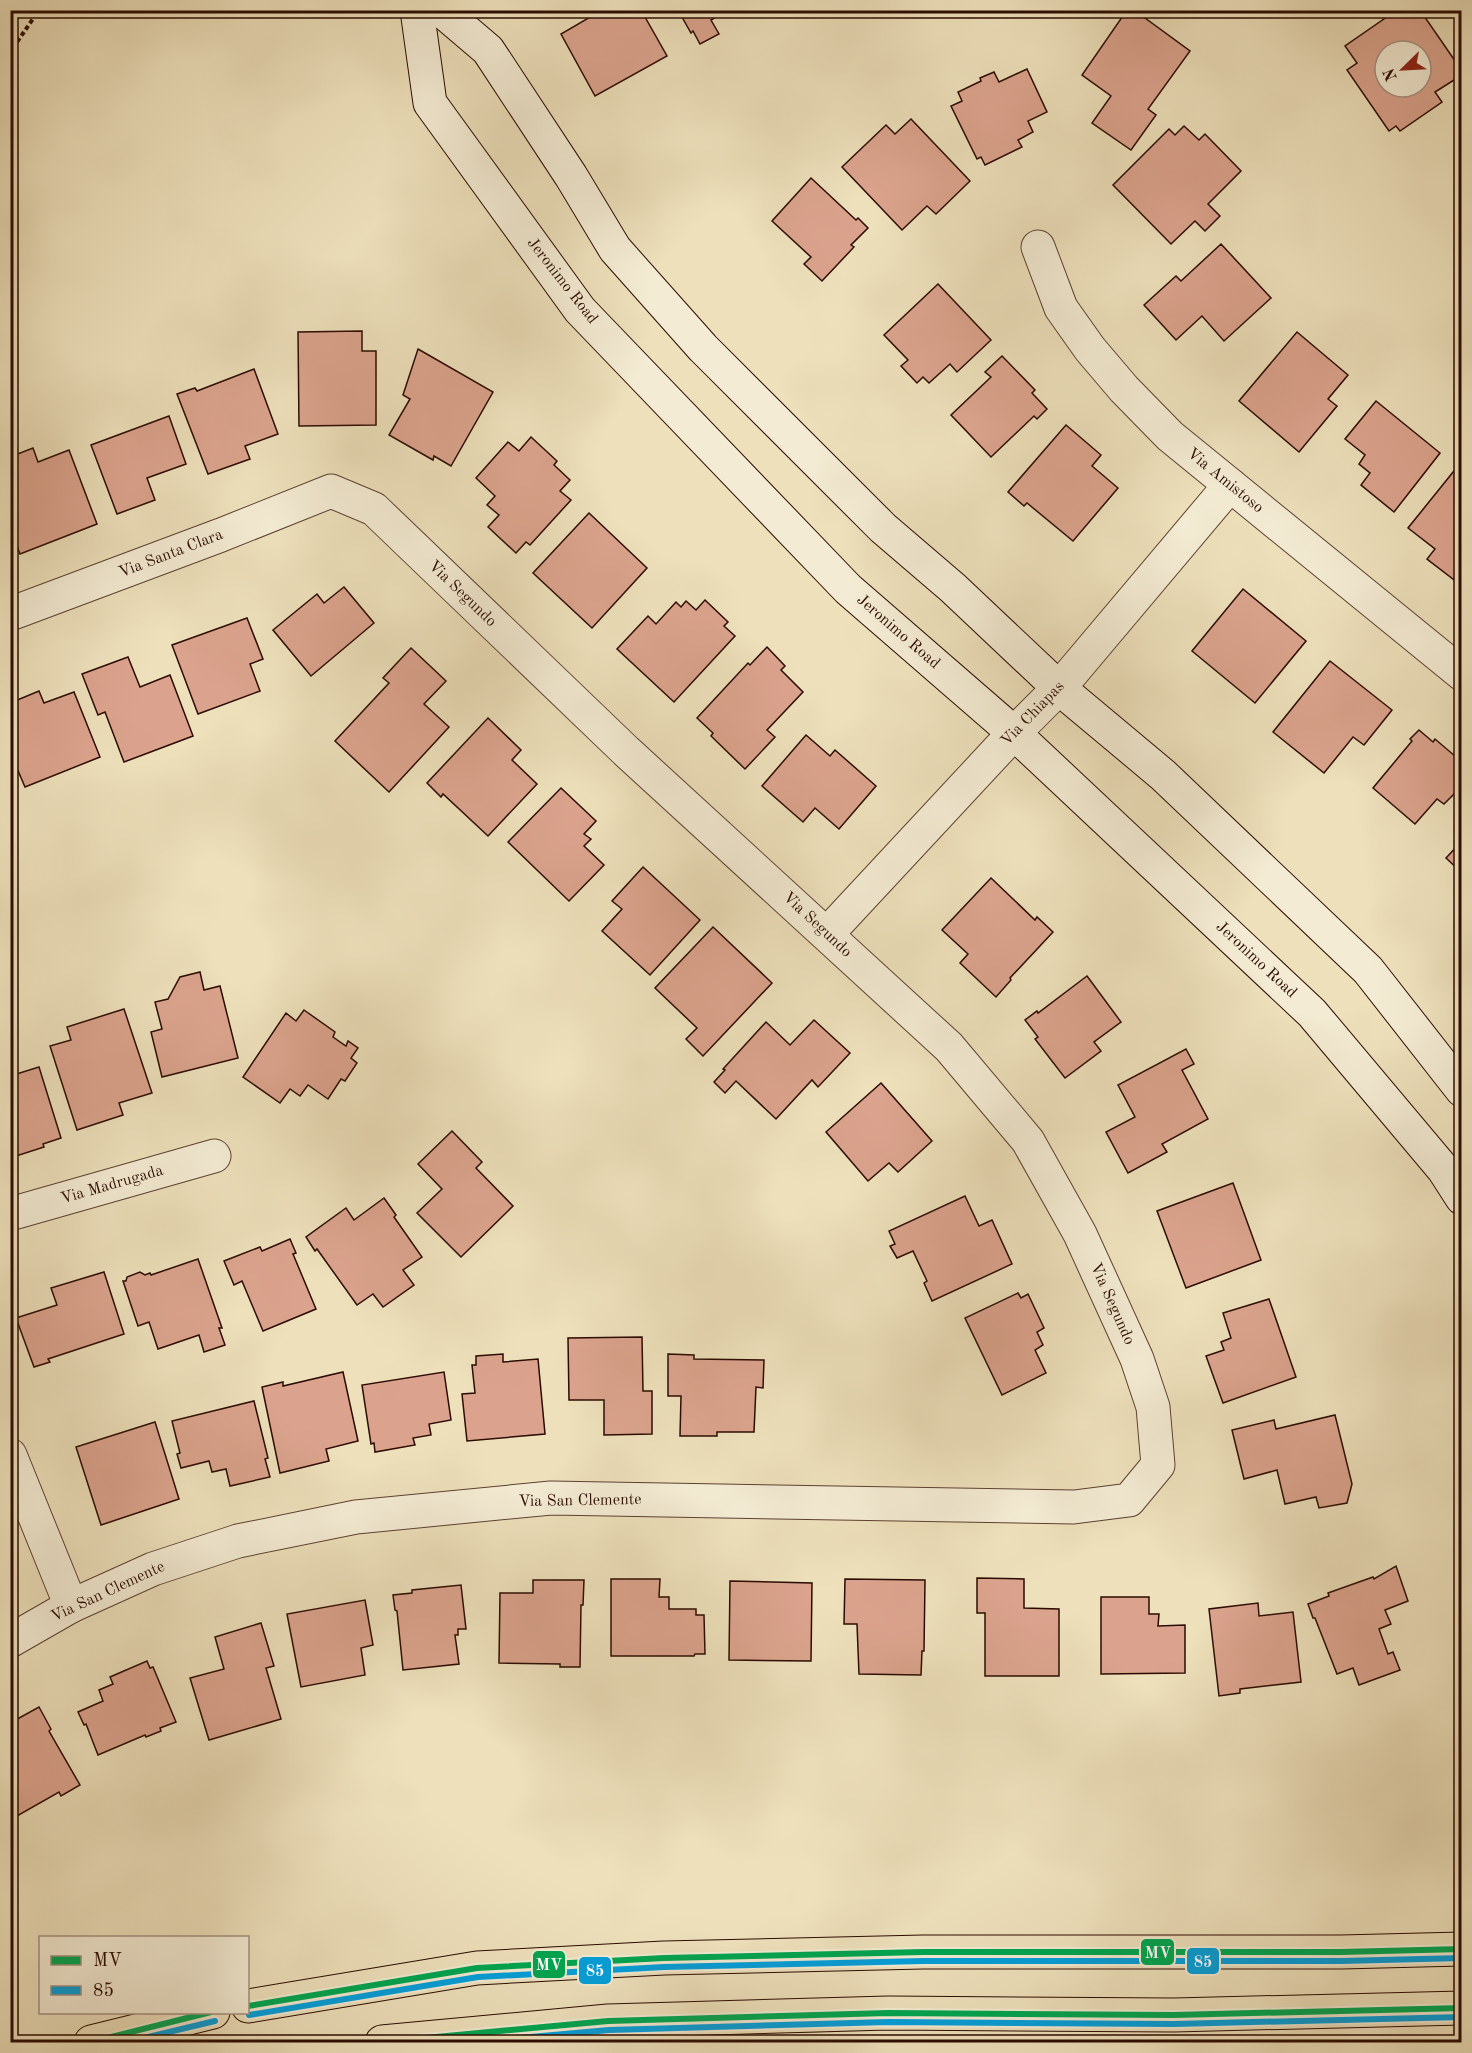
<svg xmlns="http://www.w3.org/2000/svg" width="1472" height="2053" font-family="'Old Standard TT',serif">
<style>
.building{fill:#dba38d;stroke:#2b0b01;stroke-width:1.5;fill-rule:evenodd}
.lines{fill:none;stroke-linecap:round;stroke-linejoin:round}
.street-casing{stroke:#5c4030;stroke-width:35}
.secondary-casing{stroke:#2b0b01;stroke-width:35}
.primary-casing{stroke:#2b0b01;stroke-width:35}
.path{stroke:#2b0b01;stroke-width:4;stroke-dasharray:4.5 3;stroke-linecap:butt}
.street{stroke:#f3ebd3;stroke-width:33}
.secondary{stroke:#f3ebd3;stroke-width:33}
.primary{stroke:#ede0bb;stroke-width:33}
.bus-1-casing{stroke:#f3ebd3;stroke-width:10}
.bus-2-casing{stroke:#f3ebd3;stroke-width:10}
.bus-1{stroke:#00a651;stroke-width:6}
.bus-2{stroke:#049fda;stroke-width:6}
.labels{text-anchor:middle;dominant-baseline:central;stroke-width:6;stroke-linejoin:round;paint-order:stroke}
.street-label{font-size:16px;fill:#2b0b01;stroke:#f3ebd3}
.line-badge{stroke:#f3ebd3;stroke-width:2}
.badge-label{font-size:16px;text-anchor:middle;font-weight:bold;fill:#fff}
</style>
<rect width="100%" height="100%" fill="#ede0bb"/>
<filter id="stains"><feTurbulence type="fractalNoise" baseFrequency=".00333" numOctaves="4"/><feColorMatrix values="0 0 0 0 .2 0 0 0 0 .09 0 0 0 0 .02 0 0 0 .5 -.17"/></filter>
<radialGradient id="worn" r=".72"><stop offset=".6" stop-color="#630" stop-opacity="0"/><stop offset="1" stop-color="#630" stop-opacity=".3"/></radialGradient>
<g class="building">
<polygon points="589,10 641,10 667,56 595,96 561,34 592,16"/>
<polygon points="678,10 728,10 711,20 719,34 700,44 693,31 691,33"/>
<polygon points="1127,10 1134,10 1190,51 1148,109 1156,115 1131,150 1092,123 1111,96 1082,75"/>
<path d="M1397,10H1420L1462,71V75L1435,92L1442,102L1400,131L1396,126L1389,131L1347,70L1357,63L1345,46ZM1385,51H1421V87H1385Z"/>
<polygon points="1027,69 1047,112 1028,121 1033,132 1018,140 1022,147 985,165 981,157 977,159 951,106 962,101 958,92 981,81 980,78 994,72 999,82"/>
<polygon points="911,119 970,181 936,214 927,206 902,230 842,167 886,125 895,134"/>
<polygon points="1184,126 1199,140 1205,134 1241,171 1208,204 1220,216 1205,231 1195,221 1171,244 1113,185 1169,129 1175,135"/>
<polygon points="811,178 856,220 858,218 868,228 851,245 854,247 822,281 804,264 811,257 772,221"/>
<polygon points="1221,244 1271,298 1224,341 1202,316 1176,340 1144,305 1176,276 1181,281"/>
<polygon points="938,284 991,340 957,372 950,364 929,383 923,377 917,383 901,366 908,360 884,335"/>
<polygon points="362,331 362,351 376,351 376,425 299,426 298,332"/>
<polygon points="1297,332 1348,375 1328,399 1337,406 1299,452 1239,401"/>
<polygon points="418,349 493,392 451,466 434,456 433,460 389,435 410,399 403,395"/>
<polygon points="1002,356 1035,390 1032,393 1047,409 1037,419 1034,416 991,457 951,415 991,377 985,372"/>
<polygon points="254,369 278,434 245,446 250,459 208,474 177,394 195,388 197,391"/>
<polygon points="1376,401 1440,453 1394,512 1361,485 1370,473 1359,464 1365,455 1345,439"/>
<polygon points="169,416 186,464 147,478 155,500 117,514 91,445"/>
<polygon points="1066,425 1101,455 1092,466 1118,488 1073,541 1027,503 1024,506 1008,492"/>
<polygon points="531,437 557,461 554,465 570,480 560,491 571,500 530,545 526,542 516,553 488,527 499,515 487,505 495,496 476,478 508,442 519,451"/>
<polygon points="33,448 38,462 69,450 97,524 20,554 10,528 10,457"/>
<polygon points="1462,461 1462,586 1427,559 1435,549 1408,528"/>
<polygon points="589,513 647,568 592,628 533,573"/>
<polygon points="344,587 374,623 311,676 273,630 317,594 324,603"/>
<polygon points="1243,589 1306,641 1255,703 1192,651"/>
<polygon points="705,600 728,622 724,626 735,636 674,702 617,649 648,616 656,624 676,602 681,607 686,601 696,610"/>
<polygon points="247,618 263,659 250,664 260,691 198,714 172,645"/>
<polygon points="767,647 785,666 781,670 803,692 767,730 775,737 745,769 711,736 713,733 697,718 748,663 750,665"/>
<polygon points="411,648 446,681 424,704 449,727 389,792 335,741 389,683 383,678"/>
<polygon points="128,657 140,687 170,675 193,736 124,762 105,712 98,715 82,674"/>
<polygon points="1330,661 1392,710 1364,745 1353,737 1324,773 1273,732"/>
<polygon points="39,691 44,703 74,692 100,757 25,787 10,752 10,703"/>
<polygon points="488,718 521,750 512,760 537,784 488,836 443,794 441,797 427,783"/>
<polygon points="1419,730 1433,742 1435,739 1462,762 1462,786 1444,804 1437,799 1415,824 1373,788 1412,741 1410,739"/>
<polygon points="806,735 830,756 835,750 876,786 839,829 815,808 803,822 762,786"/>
<polygon points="561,788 596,821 584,834 591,839 584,846 604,865 569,901 508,842"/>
<polygon points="1462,841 1462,873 1446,858"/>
<polygon points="643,867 700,920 650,975 602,931 622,909 612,901"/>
<polygon points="991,878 1035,920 1037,917 1053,932 1010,978 1011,980 996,997 960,963 968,954 942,930"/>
<polygon points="713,927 772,983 703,1056 686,1039 697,1028 655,988"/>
<polygon points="200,972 204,990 220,986 238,1058 162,1077 151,1032 162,1029 155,1002 168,999 180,977"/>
<polygon points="1087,976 1121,1022 1094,1042 1101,1051 1065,1078 1035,1039 1038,1037 1025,1020 1037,1011 1038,1013"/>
<polygon points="124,1009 152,1093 119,1103 123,1115 77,1130 50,1046 71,1040 67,1027"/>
<polygon points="304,1010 335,1032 333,1037 346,1046 348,1041 358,1048 351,1058 357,1063 345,1081 341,1079 328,1099 308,1085 300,1096 290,1089 280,1103 243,1077 286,1013 296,1021"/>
<polygon points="814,1020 850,1053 818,1087 812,1080 776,1119 736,1081 725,1093 714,1082 725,1070 723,1069 766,1022 790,1045"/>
<polygon points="1186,1049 1194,1064 1182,1070 1208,1119 1162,1144 1167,1152 1128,1173 1106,1132 1135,1117 1118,1085"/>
<polygon points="39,1067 61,1138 43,1144 44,1147 10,1158 10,1076"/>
<polygon points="881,1083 932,1141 898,1172 889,1163 868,1181 826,1132"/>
<polygon points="452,1131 482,1162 476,1168 513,1206 461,1257 417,1213 442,1189 418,1164"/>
<polygon points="1233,1183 1261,1260 1186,1288 1157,1211"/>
<polygon points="965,1196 979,1226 992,1220 1012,1264 932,1301 924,1283 927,1281 913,1251 897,1258 890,1246 895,1244 889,1231"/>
<polygon points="384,1198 396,1215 394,1217 422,1257 403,1270 414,1285 383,1307 373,1294 357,1305 317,1249 315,1251 306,1237 346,1208 354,1220"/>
<polygon points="290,1239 296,1253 293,1254 316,1309 263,1331 242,1281 234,1285 224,1261 260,1247 262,1251"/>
<polygon points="198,1259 222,1328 219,1328 225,1345 204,1352 199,1335 158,1349 149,1322 138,1326 123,1281 126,1281 127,1277 140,1272 145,1275 150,1273 151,1275"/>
<polygon points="104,1272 124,1334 48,1359 50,1362 34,1367 16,1318 57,1305 51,1288"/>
<polygon points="1018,1293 1021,1298 1028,1294 1044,1328 1037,1332 1043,1345 1035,1350 1046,1373 1002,1395 965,1318"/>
<polygon points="1269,1299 1296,1377 1223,1403 1206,1356 1224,1350 1221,1342 1231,1338 1223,1313"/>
<polygon points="642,1337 643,1391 652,1391 652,1434 604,1435 604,1400 569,1400 568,1338"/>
<polygon points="503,1354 503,1362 538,1359 545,1434 467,1441 462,1394 475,1393 472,1365 476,1365 476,1356"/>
<polygon points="668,1354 694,1355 694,1359 764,1360 763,1388 756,1387 754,1432 717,1432 717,1436 680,1436 681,1396 668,1396"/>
<polygon points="343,1372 358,1441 326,1449 329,1461 280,1473 262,1387 283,1382 283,1386"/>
<polygon points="444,1372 451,1420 429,1424 431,1435 413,1438 415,1445 375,1452 374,1443 371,1444 362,1385"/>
<polygon points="254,1401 268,1458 265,1459 270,1477 230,1486 226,1469 212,1472 209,1461 181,1468 177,1454 180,1453 172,1421"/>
<polygon points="1335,1415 1352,1484 1347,1503 1319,1508 1316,1497 1285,1504 1277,1470 1244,1479 1232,1430 1274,1420 1276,1429"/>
<polygon points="155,1422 179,1499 101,1525 76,1447"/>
<polygon points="1396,1566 1408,1601 1385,1610 1391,1624 1379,1629 1388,1654 1393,1652 1400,1670 1359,1685 1353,1668 1337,1674 1315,1618 1313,1618 1308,1604 1329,1596 1328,1593 1373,1577 1374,1579"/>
<polygon points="977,1578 1024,1579 1024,1608 1059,1609 1059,1676 985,1676 985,1613 977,1613"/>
<polygon points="611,1579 660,1579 659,1597 669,1597 669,1609 696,1609 696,1615 704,1615 705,1654 695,1654 694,1656 611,1656"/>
<polygon points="845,1579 925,1580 924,1651 922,1651 921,1675 859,1674 857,1624 844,1624"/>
<polygon points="533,1580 584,1580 583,1605 581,1605 580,1667 560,1667 560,1664 499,1663 500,1593 533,1593"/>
<polygon points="730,1581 812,1583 811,1661 729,1660"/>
<polygon points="461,1585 466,1629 458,1629 458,1635 455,1635 459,1664 403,1670 397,1611 395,1610 393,1595 412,1593 412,1590"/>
<polygon points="1101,1597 1149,1597 1149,1614 1159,1614 1158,1626 1185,1625 1185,1673 1101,1674"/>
<polygon points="365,1600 373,1645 361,1648 365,1675 301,1687 287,1614"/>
<polygon points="1258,1603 1259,1616 1293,1612 1301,1682 1240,1689 1240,1693 1219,1696 1209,1609"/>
<polygon points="261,1623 274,1666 266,1668 281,1719 209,1740 190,1678 224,1669 215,1637"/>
<polygon points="147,1661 150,1668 153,1667 176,1722 160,1728 161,1731 146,1737 145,1735 98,1755 86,1724 84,1725 78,1712 103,1701 99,1690 113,1684 110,1677"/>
<polygon points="39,1707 51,1729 49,1731 80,1785 61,1796 59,1792 10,1820 10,1723"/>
</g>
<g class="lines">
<g class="street-casing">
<g id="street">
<polyline points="1038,247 1061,308 1090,349 1124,389 1170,436 1462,674"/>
<polyline points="10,614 221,535 331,491 374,509 626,751 949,1047 1028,1141 1080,1234 1137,1359 1153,1407 1158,1465 1129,1500 1074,1507 551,1498 356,1517 238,1541 153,1569 71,1606 10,1641"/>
<polyline points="827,934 1014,733 1059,688 1230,485"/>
<polyline points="10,1214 214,1156"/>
<polyline points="10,1455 71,1606"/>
</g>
</g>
<g class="secondary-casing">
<g id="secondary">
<polyline points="417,10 430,103 580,310 848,589 1014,733 1312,1013 1444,1170 1462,1198"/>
<polyline points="441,10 488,50 571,176 615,249 703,348 883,528 953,588 1059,688 1163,775 1368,970 1462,1090"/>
</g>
</g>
<g class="primary-casing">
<g id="primary">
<polyline points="248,2006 477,1968 664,1958 923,1952 1341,1952 1462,1949"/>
<polyline points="91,2042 213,2012"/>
<polyline points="382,2042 608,2021 888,2013 1174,2015 1462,2008"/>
</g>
</g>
<polyline class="path" points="10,55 13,48 39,10"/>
<use href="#street" class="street"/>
<use href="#secondary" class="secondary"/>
<use href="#primary" class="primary"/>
<g class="bus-1-casing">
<g id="bus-1">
<polyline points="248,2006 477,1968 664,1958 923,1952 1341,1952 1462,1949"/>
<polyline points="91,2042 211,2012"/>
<polyline points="382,2042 608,2021 888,2013 1174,2015 1462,2008"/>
</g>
</g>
<g class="bus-2-casing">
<g id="bus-2">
<polyline points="249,2015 478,1977 664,1967 923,1961 1341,1961 1462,1958"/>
<polyline points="127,2042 215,2021"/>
<polyline points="474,2042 609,2030 888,2022 1174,2024 1462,2017"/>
</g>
</g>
<use href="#bus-1" class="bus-1"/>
<use href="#bus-2" class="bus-2"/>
</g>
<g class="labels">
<g class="street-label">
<text transform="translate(562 281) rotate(52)">Jeronimo Road</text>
<text transform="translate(1225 481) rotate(39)">Via Amistoso</text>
<text transform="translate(171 554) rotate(-21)">Via Santa Clara</text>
<text transform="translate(462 594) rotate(44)">Via Segundo</text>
<text transform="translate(898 632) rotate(41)">Jeronimo Road</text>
<text transform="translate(1033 714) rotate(-46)">Via Chiapas</text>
<text transform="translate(817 925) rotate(43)">Via Segundo</text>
<text transform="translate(1256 960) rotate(43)">Jeronimo Road</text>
<text transform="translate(112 1185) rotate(-16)">Via Madrugada</text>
<text transform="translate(1112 1304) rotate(66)">Via Segundo</text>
<text transform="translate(580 1501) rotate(-1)">Via San Clemente</text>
<text transform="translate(108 1592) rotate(-25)">Via San Clemente</text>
</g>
</g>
<g class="line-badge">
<rect x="1140" y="1938" width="35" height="28" rx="6" fill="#00a651"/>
<rect x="1186" y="1947" width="34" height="28" rx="6" fill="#049fda"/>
<rect x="532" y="1950" width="34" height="29" rx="6" fill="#00a651"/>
<rect x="578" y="1956" width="34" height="29" rx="6" fill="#049fda"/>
</g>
<g class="badge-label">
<text x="1158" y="1958">MV</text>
<text x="1203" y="1967">85</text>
<text x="549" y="1970">MV</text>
<text x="595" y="1976">85</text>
</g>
<rect width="1472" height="2053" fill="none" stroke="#ede0bb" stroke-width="36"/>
<rect x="12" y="12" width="1448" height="2029" fill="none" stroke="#2b0b01" stroke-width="3"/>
<rect x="18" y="18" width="1436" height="2017" fill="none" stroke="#2b0b01" stroke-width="1.5"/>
<rect x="39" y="1936" width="210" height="78" fill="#f3ebd3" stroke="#a3917f" stroke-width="1.5"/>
<rect x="51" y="1956" width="30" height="9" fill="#00a651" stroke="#a3917f" stroke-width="1.5"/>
<text x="93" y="1966" font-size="18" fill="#2b0b01">MV</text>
<rect x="51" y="1986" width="30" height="9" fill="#049fda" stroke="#a3917f" stroke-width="1.5"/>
<text x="93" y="1996" font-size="18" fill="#2b0b01">85</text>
<g transform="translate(1403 69) rotate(246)"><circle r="28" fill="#f3ebd3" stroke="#a3917f" stroke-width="1.5"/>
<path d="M0-4.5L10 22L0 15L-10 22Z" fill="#8f2418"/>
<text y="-9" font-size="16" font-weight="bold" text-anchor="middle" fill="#2b0b01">N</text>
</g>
<rect width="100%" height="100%" filter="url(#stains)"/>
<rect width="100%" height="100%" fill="url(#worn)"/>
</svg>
